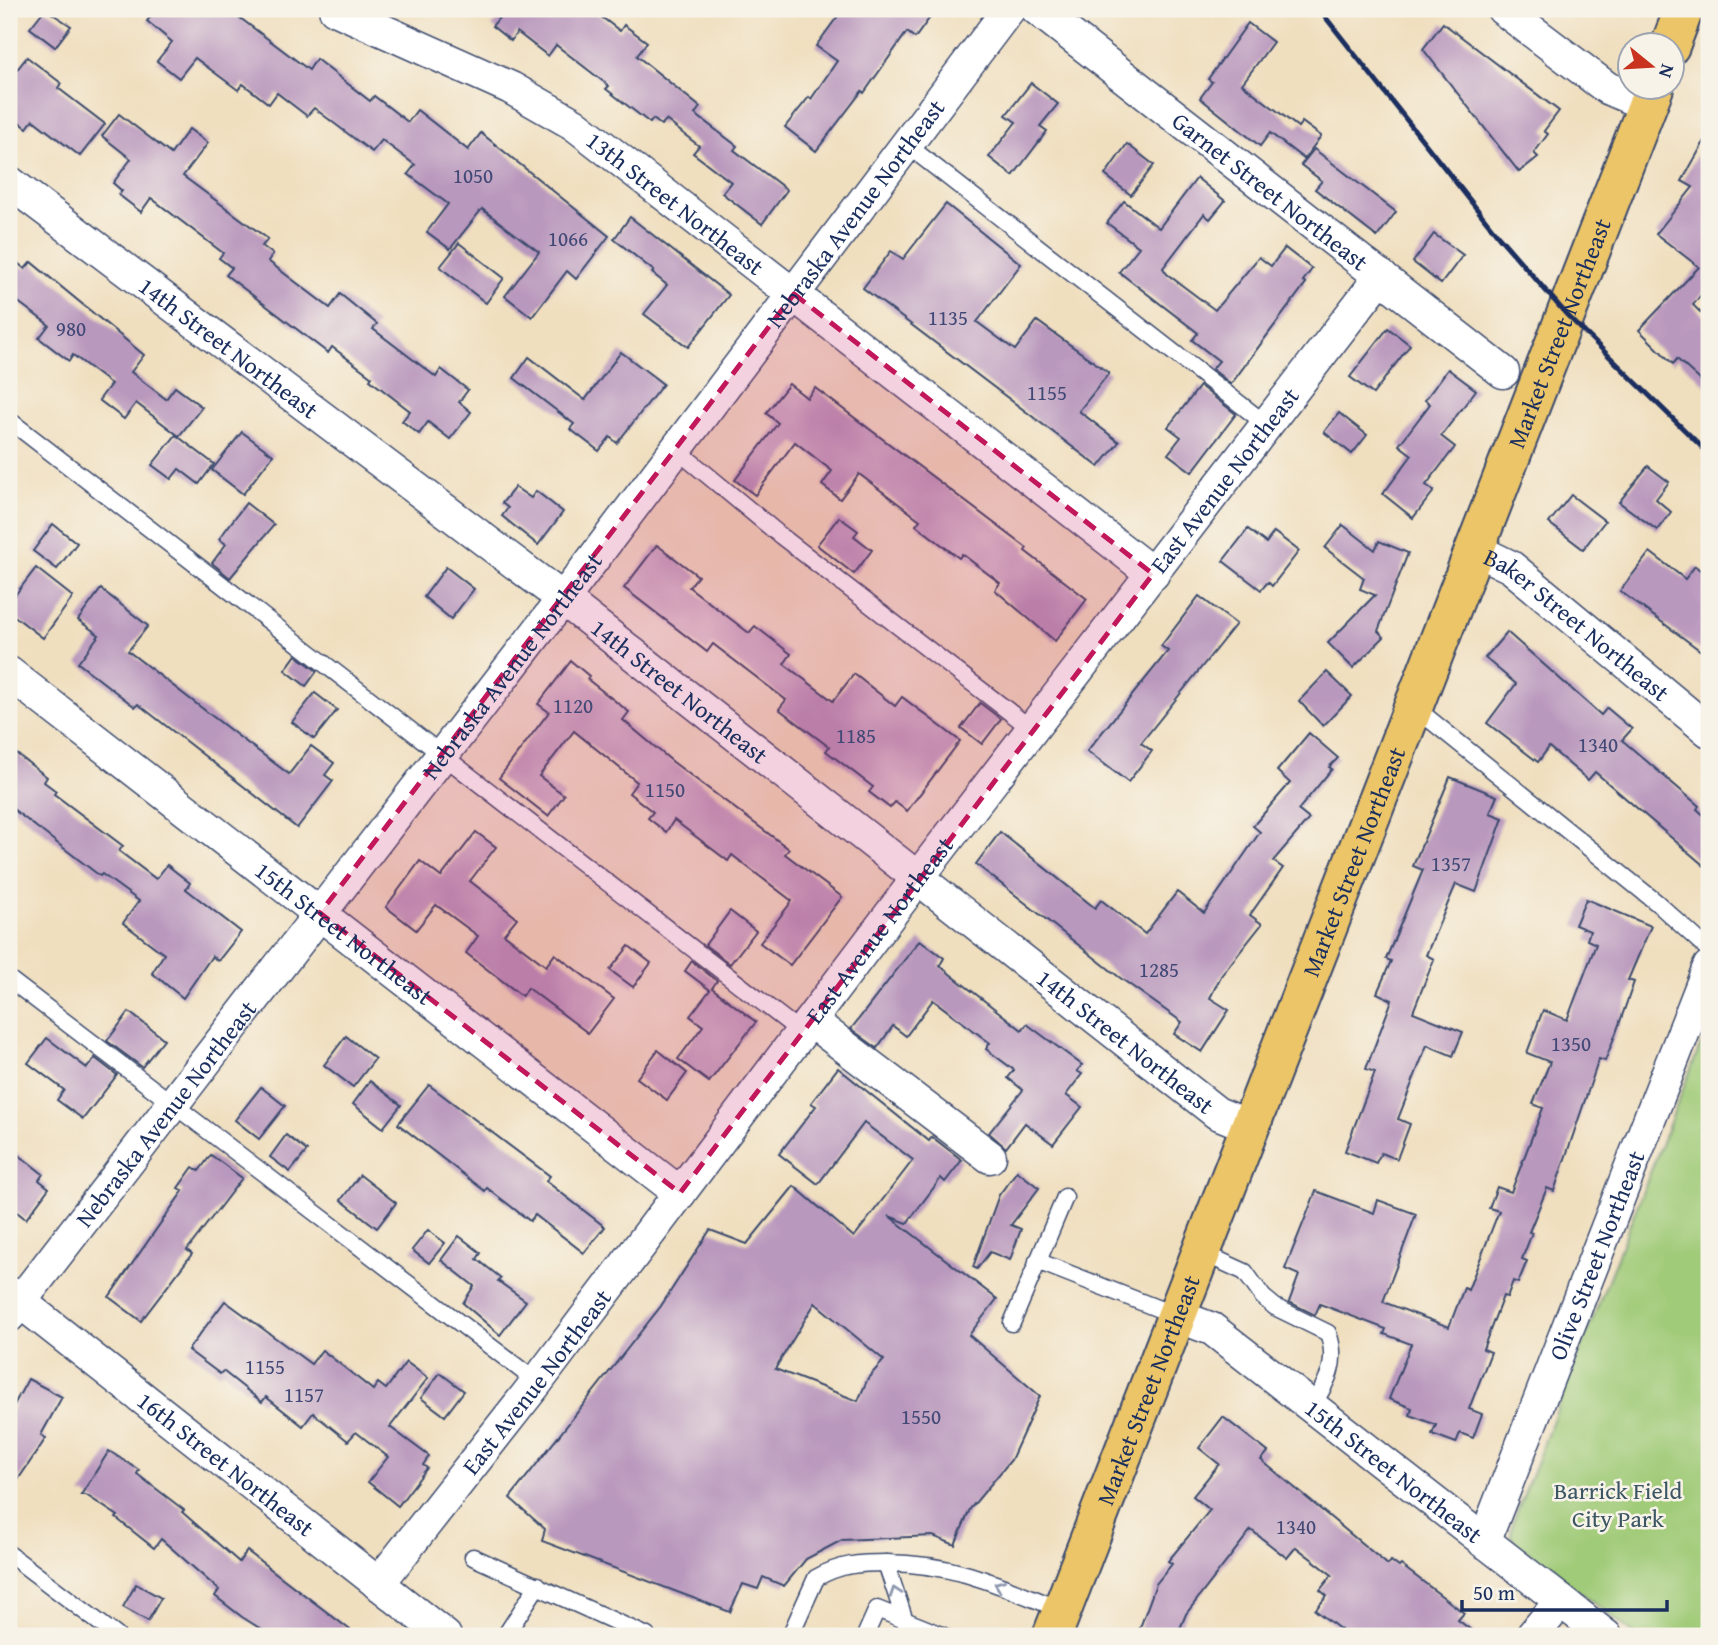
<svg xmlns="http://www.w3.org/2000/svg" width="1718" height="1645" font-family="'Gentium Book Plus',serif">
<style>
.green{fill:#a0cb78;stroke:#5e7d6b;stroke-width:2}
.building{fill:#b998bd;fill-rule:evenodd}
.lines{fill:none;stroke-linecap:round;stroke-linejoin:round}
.service-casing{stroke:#3b496d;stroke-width:19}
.minor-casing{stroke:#3b496d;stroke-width:35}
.primary-casing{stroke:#3b496d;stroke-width:42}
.service{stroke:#fff;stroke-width:16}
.minor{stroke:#fff;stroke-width:32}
.primary{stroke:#ecc569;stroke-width:38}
.rail{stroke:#1b2f5e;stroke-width:5}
.oneway{stroke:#8d97ae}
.marked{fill:#c2185b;fill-opacity:0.2;stroke:#c2185b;stroke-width:5;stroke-dasharray:14 9;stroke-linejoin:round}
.labels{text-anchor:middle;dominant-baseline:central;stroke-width:5;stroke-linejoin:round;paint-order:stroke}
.number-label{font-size:21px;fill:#424976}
.street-label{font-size:24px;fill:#1b2f5e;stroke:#f7f3e8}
.park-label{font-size:24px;fill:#3c5664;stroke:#f7f3e8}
</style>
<rect width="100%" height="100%" fill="#f7f3e8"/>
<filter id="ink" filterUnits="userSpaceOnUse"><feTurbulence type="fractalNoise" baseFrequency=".0143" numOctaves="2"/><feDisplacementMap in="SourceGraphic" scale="14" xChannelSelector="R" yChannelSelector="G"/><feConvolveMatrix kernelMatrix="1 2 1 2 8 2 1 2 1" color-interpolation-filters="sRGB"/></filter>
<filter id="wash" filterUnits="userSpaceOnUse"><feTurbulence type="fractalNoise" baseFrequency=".00686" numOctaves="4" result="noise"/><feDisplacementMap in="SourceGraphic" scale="28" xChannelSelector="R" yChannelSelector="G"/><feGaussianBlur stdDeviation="1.57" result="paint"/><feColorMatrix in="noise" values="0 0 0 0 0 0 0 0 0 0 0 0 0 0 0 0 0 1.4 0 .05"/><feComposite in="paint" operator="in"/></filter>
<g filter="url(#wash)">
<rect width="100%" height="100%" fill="#f0dfbf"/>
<polygon class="green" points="1709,1023 1709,1636 1637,1636 1515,1542 1511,1535 1512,1524"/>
<g id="blocks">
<g class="building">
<polygon points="45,9 71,26 55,47 30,28"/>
<polygon points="157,9 228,9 309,70 316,59 370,101 374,96 408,122 417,110 468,150 481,133 609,236 576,279 567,271 532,317 505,296 539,252 482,209 450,249 427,232 448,204 408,174 415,165 382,140 372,152 314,108 307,116 277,93 269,104 243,84 238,90 195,58 179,78 157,61 172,42 147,21"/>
<polygon points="487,9 591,9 620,31 624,25 647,42 637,56 700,107 695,114 737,146 734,150 787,190 762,224 722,193 731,182 693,153 699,146 666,120 661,125 653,119 650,123 606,89 609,86 556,45 548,56 517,32 511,41 492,26 499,18"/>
<polygon points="843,9 936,9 915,38 907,32 864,93 862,91 816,151 785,127 809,97 811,99 837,61 816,46"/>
<polygon points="1248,23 1273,42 1242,84 1298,127 1302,122 1321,136 1304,159 1270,133 1260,146 1200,98 1212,82 1208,79"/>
<polygon points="1443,23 1559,111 1544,131 1548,134 1534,153 1538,157 1519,172 1423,49"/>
<polygon points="27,57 61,83 58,88 105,124 80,156 33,120 27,128 9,114 9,80"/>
<polygon points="1031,83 1058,104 1040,126 1047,131 1013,176 989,157 1016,122 1006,115"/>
<polygon points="119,114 171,154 189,129 208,143 183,176 268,239 262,246 273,254 268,261 330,308 340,294 377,324 373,329 436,377 441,369 468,390 459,402 471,412 450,439 428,422 419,434 402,421 410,411 370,380 372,377 332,347 328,353 226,275 232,268 219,258 223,253 151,198 141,212 119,195 122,191 113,183 131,159 102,136"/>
<polygon points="1709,133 1709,285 1693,305 1709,321 1709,388 1677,359 1673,364 1639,330 1699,267 1656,234 1693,187 1682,181"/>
<polygon points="1127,144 1154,165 1131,195 1105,175"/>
<polygon points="1314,149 1396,212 1377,237 1315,189 1322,181 1301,165"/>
<polygon points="1197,178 1225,201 1210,219 1204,214 1163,268 1167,274 1215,310 1259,257 1271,266 1285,248 1312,269 1303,281 1306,283 1231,384 1212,369 1219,361 1192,340 1198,333 1119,272 1139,247 1107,223 1124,201 1159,228"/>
<polygon points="946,204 1021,264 977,322 1015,350 1037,321 1109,373 1079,411 1119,442 1099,467 863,288 891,251 903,259"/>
<polygon points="630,217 729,295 688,347 644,314 667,285 652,273 654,271 614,239"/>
<polygon points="1434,234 1463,255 1441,284 1413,262"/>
<polygon points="459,243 504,278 486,303 440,267"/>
<polygon points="9,256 25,269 31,262 144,355 131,372 166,399 175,387 202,407 179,436 136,403 124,419 99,400 111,384 73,355 69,361 39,338 49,325 9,295"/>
<polygon points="1388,328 1410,345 1373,394 1350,377"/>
<polygon points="621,352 663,384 617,443 610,437 599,451 570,429 574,424 514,378 529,357 585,400"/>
<polygon points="1448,369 1476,390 1441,436 1455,447 1426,485 1434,491 1413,518 1383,494 1412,455 1399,445 1430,404 1425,400"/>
<polygon points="789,384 807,398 815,388 1027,548 1025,551 1087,599 1055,641 995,590 1000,583 962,554 959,558 916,525 920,520 859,474 840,499 822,485 832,471 795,442 755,495 735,480 778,423 766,413"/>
<polygon points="1200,386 1236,414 1192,472 1168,454 1181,437 1168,427"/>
<polygon points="1339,413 1367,435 1352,454 1324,432"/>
<polygon points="242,432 273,455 243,494 212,470"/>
<polygon points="176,435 214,464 199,484 179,469 171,479 152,465"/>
<polygon points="1648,466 1669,482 1656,499 1671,512 1657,530 1619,502"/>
<polygon points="515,487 531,498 536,491 563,512 538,545 502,516 508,508 502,503"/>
<polygon points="1571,495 1605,521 1583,549 1549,523"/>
<polygon points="246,503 274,525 230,578 212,563 226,544 219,539"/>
<polygon points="839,517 858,531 854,536 872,550 854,574 817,545"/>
<polygon points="53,524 77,543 57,569 33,551"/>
<polygon points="1343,525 1375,550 1379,541 1408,553 1378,631 1384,637 1353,668 1328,643 1375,595 1360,589 1364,578 1325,548"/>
<polygon points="1248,529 1266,543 1274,532 1299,551 1272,586 1268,582 1261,590 1223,561"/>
<polygon points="657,545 698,576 689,587 749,633 755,626 791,654 784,664 833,701 854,674 895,706 902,697 960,741 907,811 895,802 890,808 869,792 873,787 826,751 829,747 779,709 786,700 713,644 707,652 624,588"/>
<polygon points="1650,552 1685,579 1695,566 1709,577 1709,657 1620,591"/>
<polygon points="446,567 474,589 451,619 424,597"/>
<polygon points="36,568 73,597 43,638 9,612 9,603"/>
<polygon points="101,589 148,626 128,651 242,739 289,774 311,746 334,763 325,775 333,781 297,828 138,704 135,707 78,663 99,635 78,620"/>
<polygon points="1199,596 1236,624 1141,743 1152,751 1128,782 1087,751 1168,651 1161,646"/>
<polygon points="1507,632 1601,715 1607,708 1632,729 1622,740 1699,806 1697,809 1709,820 1709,870 1595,772 1588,780 1549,747 1538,762 1487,723 1516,684 1485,658"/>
<polygon points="296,655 317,671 306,686 285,670"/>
<polygon points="571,661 589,676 587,679 629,712 623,720 673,762 789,849 785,854 842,897 790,965 760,943 792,901 732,855 728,861 674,820 666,832 648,818 653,812 629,793 637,782 574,731 539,776 564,795 548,816 499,778 549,712 538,704"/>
<polygon points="1327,672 1352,696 1323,726 1299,701"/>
<polygon points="315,693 337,710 314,739 292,722"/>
<polygon points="980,703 1001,719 982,744 961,728"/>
<polygon points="1309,733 1338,758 1329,767 1332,769 1298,810 1309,819 1273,861 1283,868 1250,915 1262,924 1221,976 1210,998 1229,1010 1202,1052 1174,1034 1182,1022 1119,977 976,864 1000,832 1095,908 1101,900 1145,934 1177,892 1204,913 1260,832 1253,826 1290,783 1277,771"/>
<polygon points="9,748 47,777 44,782 56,791 54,794 123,846 119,851 156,879 167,865 190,883 186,889 241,932 218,961 212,956 183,998 152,973 164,954 123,923 139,901 102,874 100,876 9,806"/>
<polygon points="1450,777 1497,796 1490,813 1503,818 1476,892 1456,884 1426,955 1434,959 1413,1012 1463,1032 1453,1056 1427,1045 1398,1119 1410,1124 1397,1159 1381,1153 1376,1163 1345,1151 1375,1072 1366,1069 1392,1000 1377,993 1391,961 1386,959 1423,870 1413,866"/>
<polygon points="476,832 496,847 470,881 517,918 504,934 546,966 555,954 614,999 588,1033 528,988 522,996 466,953 478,936 436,905 416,930 386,907 420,861 441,877"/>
<polygon points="1586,899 1651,926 1628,980 1634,982 1616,1033 1605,1061 1599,1059 1554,1191 1547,1188 1529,1232 1532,1233 1522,1259 1527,1261 1518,1283 1513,1281 1507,1297 1503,1296 1483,1349 1491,1352 1469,1409 1482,1414 1473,1438 1460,1433 1456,1443 1432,1434 1436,1425 1410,1415 1412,1408 1389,1399 1411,1344 1384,1334 1386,1329 1320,1304 1315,1315 1289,1302 1299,1275 1285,1269 1316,1191 1374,1213 1378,1200 1416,1214 1383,1302 1449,1327 1464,1288 1468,1290 1499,1211 1489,1208 1497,1187 1511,1192 1543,1108 1533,1104 1550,1062 1527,1053 1543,1010 1567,1020 1596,944 1587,940 1590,931 1575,925"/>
<polygon points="730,911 756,931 730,964 705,945"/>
<polygon points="920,940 944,958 940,965 950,974 1022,1030 1027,1024 1082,1065 1077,1071 1082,1074 1066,1095 1082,1107 1053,1144 1025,1123 1006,1148 989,1133 1023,1090 1008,1078 1014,1070 986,1049 990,1043 933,1000 906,1036 893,1026 877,1048 851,1029"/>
<polygon points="629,946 651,963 633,987 610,970"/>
<polygon points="692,961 717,981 712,988 756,1022 709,1082 678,1059 703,1026 690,1016 710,990 685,971"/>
<polygon points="129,1012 164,1039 142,1067 107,1041"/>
<polygon points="346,1036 375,1059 353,1087 324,1065"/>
<polygon points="47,1038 87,1068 95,1058 117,1075 83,1119 57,1100 64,1090 28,1063"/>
<polygon points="658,1050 687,1073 667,1100 637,1078"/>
<path d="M838,1068L929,1141L932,1137L962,1160L945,1182L941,1178L907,1223L889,1216L997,1299L969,1335L1040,1396L1011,1460L970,1509L955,1545L933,1536L842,1540L806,1559L784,1586L763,1577L758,1589L743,1584L730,1612L542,1541L545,1529L510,1498L661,1306L710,1230L747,1244L794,1186L854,1237L913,1160L864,1123L818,1184L779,1154L816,1106L811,1103ZM815,1303L884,1360L868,1378L858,1401L775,1369Z"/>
<polygon points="370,1081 401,1105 383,1128 353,1104"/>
<polygon points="429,1085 550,1176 546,1181 605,1227 584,1253 535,1215 530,1221 487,1188 485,1191 398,1124"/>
<polygon points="261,1087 285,1106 259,1139 235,1120"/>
<polygon points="286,1135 307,1151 290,1172 270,1157"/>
<polygon points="9,1147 43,1174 39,1180 49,1188 26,1219 9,1206"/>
<polygon points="211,1155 242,1178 187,1250 192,1254 141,1321 109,1297 183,1191 178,1188 193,1167 199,1171"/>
<polygon points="1017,1171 1039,1188 1011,1225 1021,1229 1010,1260 990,1252 977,1269 973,1267 999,1195"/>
<polygon points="360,1175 396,1203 377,1228 341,1200"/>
<polygon points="428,1230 445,1243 429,1263 412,1250"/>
<polygon points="459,1236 481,1253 477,1259 501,1278 498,1281 526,1301 500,1335 463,1303 474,1286 441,1260"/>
<polygon points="225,1301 311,1364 322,1350 373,1390 378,1383 386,1389 406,1362 428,1378 390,1427 429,1456 423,1465 427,1468 398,1506 368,1482 388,1457 356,1432 348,1441 313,1413 303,1426 266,1397 262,1402 223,1371 220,1374 188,1350"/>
<polygon points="440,1373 464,1391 445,1416 421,1398"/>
<polygon points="28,1379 62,1397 41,1435 46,1438 9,1493 9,1414"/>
<polygon points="1223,1417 1268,1452 1261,1460 1388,1565 1391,1561 1399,1567 1401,1565 1464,1613 1458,1620 1479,1636 1349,1636 1315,1610 1327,1596 1320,1590 1332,1575 1296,1547 1287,1558 1251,1530 1186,1614 1177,1636 1137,1636 1156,1584 1172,1564 1168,1561 1210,1510 1193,1496 1219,1464 1199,1448"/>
<polygon points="109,1451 139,1470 137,1474 184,1510 182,1512 239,1562 247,1551 358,1636 272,1636 242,1617 215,1596 219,1590 161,1539 154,1548 116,1518 118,1516 86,1495 81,1495"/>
<polygon points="136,1584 161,1598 148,1621 123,1607"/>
</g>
</g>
</g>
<g filter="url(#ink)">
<use href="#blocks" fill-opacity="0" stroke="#3b496d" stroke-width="2"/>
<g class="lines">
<g class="service-casing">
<g id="service">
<polyline points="907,145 1267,425"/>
<polyline points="9,420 802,1033"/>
<polyline points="677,450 781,536 1033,730"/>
<polyline points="1413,706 1656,902 1709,950"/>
<polyline points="9,979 537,1382"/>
<path d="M1201,1252L1245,1272L1263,1297L1275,1307L1328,1333C1339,1363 1327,1382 1311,1408"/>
<polyline points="1037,1261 1177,1316"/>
<polyline points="1012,1323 1065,1197"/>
<polyline points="9,1554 117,1636"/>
<polyline points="473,1557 647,1636"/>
<polyline points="886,1563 905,1621"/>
<polyline points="505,1636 538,1585"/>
<path d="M790,1636L816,1578C840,1564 860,1563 887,1563C958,1564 998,1585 1062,1610"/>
<polyline points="865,1636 877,1609 944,1636"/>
</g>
</g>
<g class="minor-casing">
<g id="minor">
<path id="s1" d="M335,9L511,88L574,124L1153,574"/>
<path id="s2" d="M1037,9L1503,372"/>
<polyline points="1503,9 1607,88 1647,105"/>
<path id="s3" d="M9,182L563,599L1217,1113L1249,1126"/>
<path id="s4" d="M1474,549L1511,567L1709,731"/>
<path id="s5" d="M9,673L680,1193"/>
<polyline points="811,1021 990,1157"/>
<path id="s6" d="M9,1293L445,1636"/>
<path id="s7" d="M9,1316L563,599L1009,9"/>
<path id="s8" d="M1177,1316L1212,1329L1606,1636"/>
<path id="s9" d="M1484,1542L1709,967"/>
<path id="s10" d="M378,1584L537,1382L933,858L1381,276"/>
<polyline points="1532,1636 1561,1601"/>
</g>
</g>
<g class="primary-casing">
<g id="primary">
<polyline points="1670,46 1684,9"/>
<path id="s11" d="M1052,1636L1654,88"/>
</g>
</g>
<use href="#service" class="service"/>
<use href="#minor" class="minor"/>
<use href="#primary" class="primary"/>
<polyline class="rail" points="1319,9 1499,237 1567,315 1709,454"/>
</g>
<defs><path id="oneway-chevron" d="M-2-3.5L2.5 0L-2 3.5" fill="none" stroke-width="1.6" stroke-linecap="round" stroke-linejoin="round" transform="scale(1.75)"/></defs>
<g class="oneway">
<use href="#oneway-chevron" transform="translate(999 1585) rotate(-158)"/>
<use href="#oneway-chevron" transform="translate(895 1592) rotate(-109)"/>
</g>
</g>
<path class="marked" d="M794,294L1153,574L680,1193L320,913Z"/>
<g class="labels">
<g class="number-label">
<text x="473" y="175">1050</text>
<text x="568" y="238">1066</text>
<text x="948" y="317">1135</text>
<text x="71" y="328">980</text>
<text x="1047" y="392">1155</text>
<text x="573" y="705">1120</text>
<text x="856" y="735">1185</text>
<text x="1598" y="744">1340</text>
<text x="665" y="789">1150</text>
<text x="1451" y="863">1357</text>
<text x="1159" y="969">1285</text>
<text x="1571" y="1043">1350</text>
<text x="265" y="1366">1155</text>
<text x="304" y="1394">1157</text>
<text x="921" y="1416">1550</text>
<text x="1296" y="1526">1340</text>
</g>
<g class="street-label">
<text stroke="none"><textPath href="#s2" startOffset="296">Garnet Street Northeast</textPath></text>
<text stroke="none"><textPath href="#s1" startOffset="394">13th Street Northeast</textPath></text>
<text stroke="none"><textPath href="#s7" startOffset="1390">Nebraska Avenue Northeast</textPath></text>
<text stroke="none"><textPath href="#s11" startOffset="1398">Market Street Northeast</textPath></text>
<text stroke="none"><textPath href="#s3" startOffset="275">14th Street Northeast</textPath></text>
<text stroke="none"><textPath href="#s10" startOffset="1391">East Avenue Northeast</textPath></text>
<text stroke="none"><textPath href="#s4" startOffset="128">Baker Street Northeast</textPath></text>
<text stroke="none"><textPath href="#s7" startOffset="822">Nebraska Avenue Northeast</textPath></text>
<text stroke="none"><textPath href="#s3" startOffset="842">14th Street Northeast</textPath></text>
<text stroke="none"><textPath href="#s11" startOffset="831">Market Street Northeast</textPath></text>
<text stroke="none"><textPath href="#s10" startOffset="824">East Avenue Northeast</textPath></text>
<text stroke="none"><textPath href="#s5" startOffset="424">15th Street Northeast</textPath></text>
<text stroke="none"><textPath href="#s3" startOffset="1409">14th Street Northeast</textPath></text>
<text stroke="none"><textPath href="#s7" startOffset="256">Nebraska Avenue Northeast</textPath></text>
<text stroke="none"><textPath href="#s9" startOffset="308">Olive Street Northeast</textPath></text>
<text stroke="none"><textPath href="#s10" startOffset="257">East Avenue Northeast</textPath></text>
<text stroke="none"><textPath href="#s11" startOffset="264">Market Street Northeast</textPath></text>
<text stroke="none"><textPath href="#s6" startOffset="276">16th Street Northeast</textPath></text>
<text stroke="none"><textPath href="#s8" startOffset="268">15th Street Northeast</textPath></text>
</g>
<g class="park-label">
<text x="1618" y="1490">Barrick Field<tspan x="1618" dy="28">City Park</tspan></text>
</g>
</g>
<rect width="1718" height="1645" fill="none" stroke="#f7f3e8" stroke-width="35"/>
<g transform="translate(1651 66) rotate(108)"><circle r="33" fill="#f7f3e8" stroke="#9fa5b1" stroke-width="2"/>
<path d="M0-5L12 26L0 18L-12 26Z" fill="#c8321e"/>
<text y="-10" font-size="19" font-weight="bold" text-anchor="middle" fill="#1b2f5e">N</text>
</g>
<path d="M1462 1600v10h205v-10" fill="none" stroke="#1b2f5e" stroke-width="3.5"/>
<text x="1473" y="1600" font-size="21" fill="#1b2f5e" stroke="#f7f3e8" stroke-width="5" paint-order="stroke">50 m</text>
</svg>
